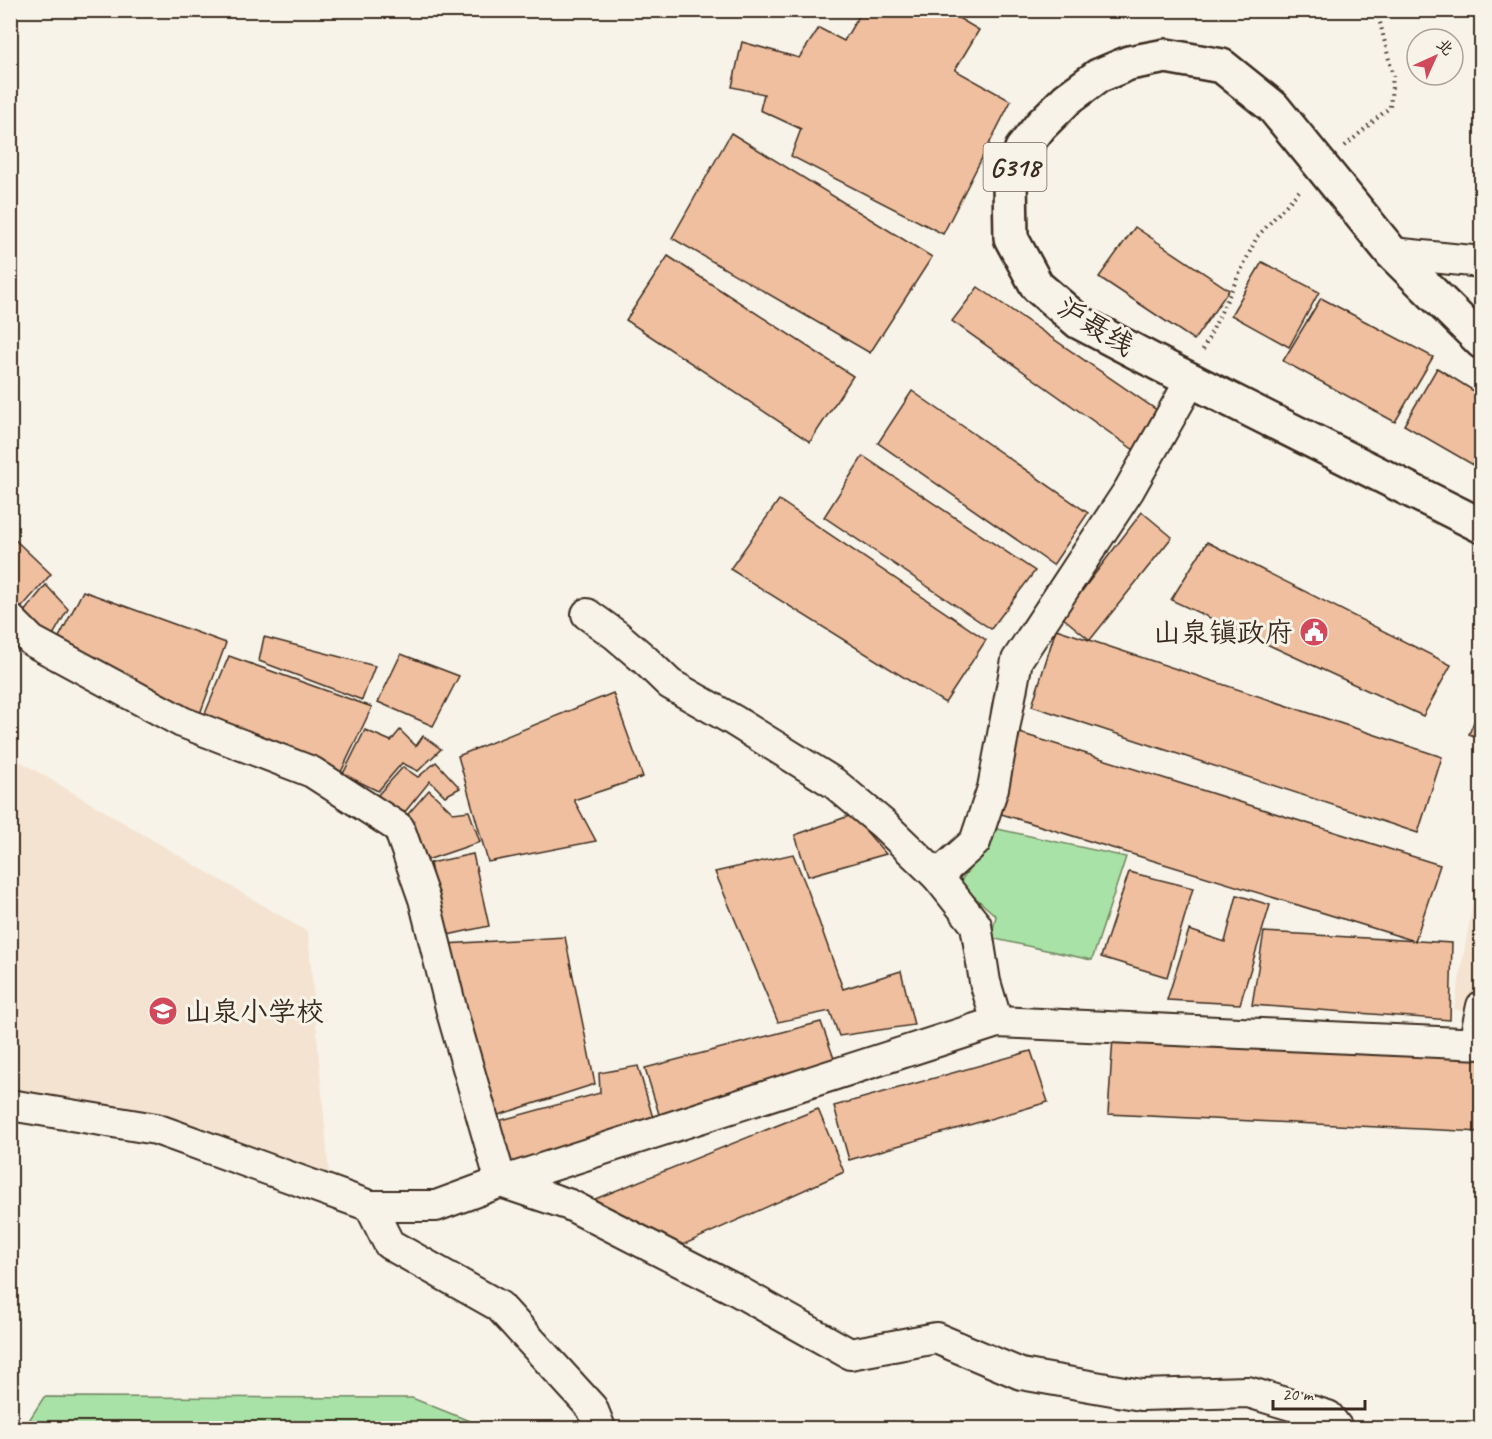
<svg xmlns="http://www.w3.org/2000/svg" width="1492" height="1439" font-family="Caveat,'LXGW WenKai TC',sans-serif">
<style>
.built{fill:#f5e3d2}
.green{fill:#a9e2a6;stroke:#728662;stroke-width:1.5}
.building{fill:#efbf9f;stroke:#3b2a1e;stroke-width:1.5}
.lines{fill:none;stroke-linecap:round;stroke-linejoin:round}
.minor-casing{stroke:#3b2a1e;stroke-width:34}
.highway-casing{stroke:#3b2a1e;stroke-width:38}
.path{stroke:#3b2a1e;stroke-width:4;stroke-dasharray:1.5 4.5;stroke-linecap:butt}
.minor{stroke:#f7f3e8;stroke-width:30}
.highway{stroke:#f7f3e8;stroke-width:33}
.labels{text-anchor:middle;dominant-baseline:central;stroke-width:6;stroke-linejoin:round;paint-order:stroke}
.shield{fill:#f7f3e8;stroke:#73665b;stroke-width:1.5}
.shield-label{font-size:27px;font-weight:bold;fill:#3b2a1e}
.street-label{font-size:28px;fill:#3b2a1e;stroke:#f7f3e8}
.poi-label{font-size:28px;fill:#3b2a1e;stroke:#f7f3e8;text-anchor:end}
</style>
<rect width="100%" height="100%" fill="#f7f3e8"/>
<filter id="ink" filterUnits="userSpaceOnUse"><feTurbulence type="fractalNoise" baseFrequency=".0167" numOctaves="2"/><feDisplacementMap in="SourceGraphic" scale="12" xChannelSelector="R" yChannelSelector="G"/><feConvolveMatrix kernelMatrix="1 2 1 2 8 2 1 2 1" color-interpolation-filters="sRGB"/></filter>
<g filter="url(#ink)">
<g class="built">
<polygon points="11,756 308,932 329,1173 213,1132 11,1089"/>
<polygon points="1481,856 1481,1016 1454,1009"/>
</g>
<g class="green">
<polygon points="993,828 1126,857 1092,960 991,938 996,916 959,883 978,857"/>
<polygon points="44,1397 412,1398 487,1428 24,1428"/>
</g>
<g class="building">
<polygon points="862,10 945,10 979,30 955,70 1011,101 943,234 791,156 801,129 760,110 764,94 732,87 742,42 799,58 819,28 844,41"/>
<polygon points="731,133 932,257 870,353 672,238"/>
<polygon points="1135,227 1229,290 1194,340 1099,277"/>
<polygon points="668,256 853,376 810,442 626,320"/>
<polygon points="1262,262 1319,292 1289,347 1231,315"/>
<polygon points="978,287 1161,413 1134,450 952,321"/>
<polygon points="1321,298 1433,357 1395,422 1283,361"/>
<polygon points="1437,368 1482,396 1482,470 1404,425"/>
<polygon points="912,391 1088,513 1053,565 878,443"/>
<polygon points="863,456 1035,571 991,629 824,517"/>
<polygon points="779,500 986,640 945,703 730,569"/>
<polygon points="1142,512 1172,537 1090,640 1062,617"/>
<polygon points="10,535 51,574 15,615 10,610"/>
<polygon points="1207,542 1451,665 1423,716 1171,600"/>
<polygon points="46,585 68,609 49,642 19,618"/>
<polygon points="83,591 226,643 197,722 55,645"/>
<polygon points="1056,629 1442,757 1418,833 1032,706"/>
<polygon points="264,637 375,666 362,700 259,661"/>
<polygon points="401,654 459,676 433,726 378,702"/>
<polygon points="229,656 372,707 340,774 204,716"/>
<polygon points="613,693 643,777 574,800 596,841 488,862 458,756"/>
<polygon points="1482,702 1482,739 1469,734"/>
<polygon points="365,730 391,741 400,730 416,746 423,736 441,749 418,771 402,763 378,791 343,774"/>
<polygon points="1020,733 1440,865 1415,941 998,813"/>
<polygon points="436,762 460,788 445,796 430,781 404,813 376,797 403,767 418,777"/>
<polygon points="429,790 453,813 469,811 480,842 427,860 417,831 408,814"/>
<polygon points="852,815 886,854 808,876 795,835"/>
<polygon points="473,854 489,926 443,936 430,863"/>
<polygon points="793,854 807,888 843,989 901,971 914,1025 839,1036 830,1011 778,1022 715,872"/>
<polygon points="1129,872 1193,888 1167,977 1101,957"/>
<polygon points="1237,895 1270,905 1240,1004 1167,1000 1189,930 1225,942"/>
<polygon points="1264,932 1452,943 1450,1020 1252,1005"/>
<polygon points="565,937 595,1084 489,1118 445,944"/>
<polygon points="821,1022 836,1064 662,1124 645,1068"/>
<polygon points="1113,1037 1482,1058 1482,1132 1108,1114"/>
<polygon points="1031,1051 1048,1102 849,1160 834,1106"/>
<polygon points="638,1066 655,1125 506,1170 491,1123 600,1093 599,1073"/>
<polygon points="818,1109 844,1172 676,1248 585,1203"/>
</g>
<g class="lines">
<g class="minor-casing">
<g id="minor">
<polyline points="1392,253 1482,262"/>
<polyline points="587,614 616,635 644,659 670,684 733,720 834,783 883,824 937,876 976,925 985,982 997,1022"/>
<polyline points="10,619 32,641 182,722 312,772 399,828 424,899 452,1012 501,1182 570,1205 736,1290 850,1354 936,1338 1021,1374 1141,1395 1248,1392 1328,1416 1337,1428"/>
<polyline points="937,876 975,842 993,788 1017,660 1129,490 1191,380"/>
<polyline points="1474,1043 1482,1006"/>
<polyline points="10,1105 156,1129 370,1206 436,1206 501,1182 997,1022 1482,1044"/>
<polyline points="370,1206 389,1244 499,1306 592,1408 600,1428"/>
</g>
</g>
<g class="highway-casing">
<polyline id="highway" points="1482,342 1392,253 1273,107 1222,66 1166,56 1129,63 1098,76 1067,99 1041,125 1022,149 1010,180 1011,238 1037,286 1079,322 1159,364 1482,526"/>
</g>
<g class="path">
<polyline points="1345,146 1390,107 1393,76 1377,10"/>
<polyline points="1203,350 1257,237 1301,189"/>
</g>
<use href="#minor" class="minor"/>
<use href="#highway" class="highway"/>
</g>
</g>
<defs>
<g id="civic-disc" transform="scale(1.5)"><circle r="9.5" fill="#d1495b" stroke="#f7f3e8"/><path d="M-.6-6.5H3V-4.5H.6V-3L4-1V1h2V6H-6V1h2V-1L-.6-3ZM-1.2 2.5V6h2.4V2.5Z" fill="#fff"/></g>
<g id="school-disc" transform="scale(1.5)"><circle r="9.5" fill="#d1495b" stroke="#f7f3e8"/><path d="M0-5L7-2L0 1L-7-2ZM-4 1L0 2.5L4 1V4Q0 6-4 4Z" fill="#fff"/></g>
</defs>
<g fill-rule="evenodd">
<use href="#civic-disc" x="1314" y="632"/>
<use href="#school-disc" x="163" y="1011"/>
</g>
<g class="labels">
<rect class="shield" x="983.5" y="143" width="63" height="48" rx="4.5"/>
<g class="shield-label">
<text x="1015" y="167">G318</text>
</g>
<g class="street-label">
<text transform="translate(1096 326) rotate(32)">沪聂线</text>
</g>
<g class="poi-label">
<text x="1293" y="632">山泉镇政府</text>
<text x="184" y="1011" text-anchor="start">山泉小学校</text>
</g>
</g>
<rect width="1492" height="1439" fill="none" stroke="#f7f3e8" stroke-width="36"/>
<rect x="18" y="18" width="1456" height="1403" fill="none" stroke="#3b2a1e" stroke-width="2" filter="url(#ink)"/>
<g transform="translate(1435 57) rotate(45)"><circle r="28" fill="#f7f3e8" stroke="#aca397" stroke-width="1.5"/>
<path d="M0-4.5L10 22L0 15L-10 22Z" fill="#d1495b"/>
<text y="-9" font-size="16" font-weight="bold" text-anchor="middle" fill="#3b2a1e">北</text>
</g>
<path d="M1273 1400v9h92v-9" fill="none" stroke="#3b2a1e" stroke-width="3"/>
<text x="1282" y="1400" font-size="18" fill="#3b2a1e" stroke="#f7f3e8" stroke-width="4.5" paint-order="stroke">20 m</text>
</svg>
